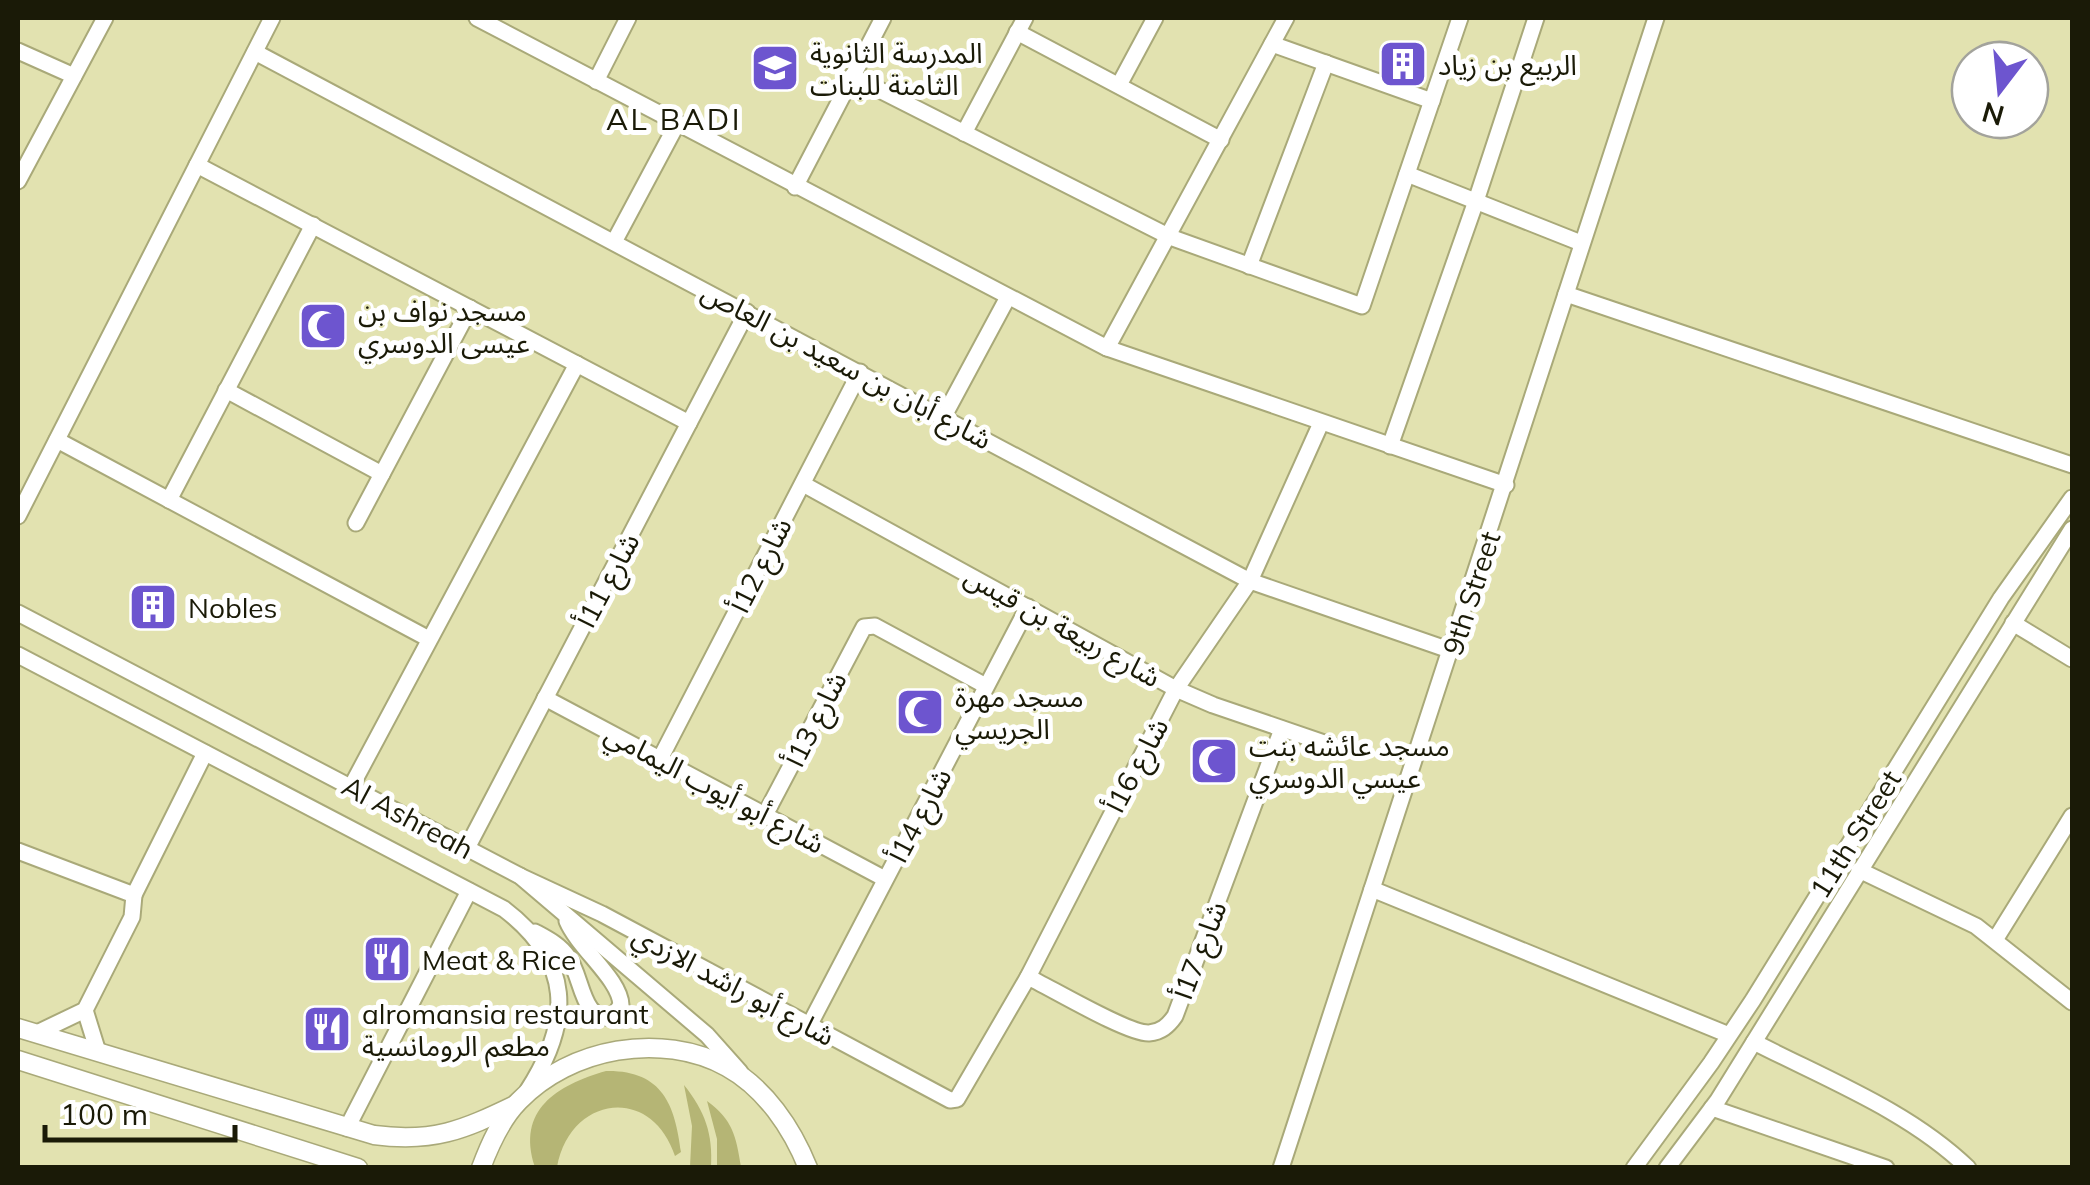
<svg xmlns="http://www.w3.org/2000/svg" width="2090" height="1185" font-family="Mulish,'Noto Sans Arabic',sans-serif">
<style>
.green{fill:#b5b575}
.lines{fill:none;stroke-linecap:round;stroke-linejoin:round}
.minor-casing{stroke:#a9a979;stroke-width:19}
.major-casing{stroke:#a9a979;stroke-width:21}
.minor{stroke:#fff;stroke-width:15}
.major{stroke:#fff;stroke-width:18}
.labels{text-anchor:middle;dominant-baseline:central;stroke-width:10;stroke-linejoin:round;paint-order:stroke}
.poi-label{font-size:28px;fill:#1a1a07;stroke:#fff;text-anchor:start}
.street-label{font-size:28px;fill:#1a1a07;stroke:#fff}
.neighbourhood-label{font-size:30px;letter-spacing:2.5px;fill:#1a1a07;stroke:#fff}
</style>
<rect width="100%" height="100%" fill="#e2e2b0"/>
<g class="green">
<path d="M606,1071C662,1070 675,1104 681,1152L675,1156C651,1084 570,1096 557,1167H535C516,1110 557,1085 606,1071Z"/>
<path d="M684,1085C705,1111 713,1134 711,1167H690L692,1126Z"/>
<path d="M707,1101C733,1120 736,1136 741,1167H717V1139Z"/>
</g>
<g class="lines">
<g class="minor-casing">
<g id="minor">
<polyline points="477,18 1107,348 1506,485"/>
<polyline points="1017,32 1221,140"/>
<polyline points="1272,44 1432,101"/>
<polyline points="18,51 74,76"/>
<polyline points="255,52 1250,581 1452,651"/>
<polyline points="852,76 1170,237 1362,306 1460,18"/>
<polyline points="596,81 628,18"/>
<polyline points="1119,85 1155,18"/>
<polyline points="964,133 1025,18"/>
<polyline points="197,165 689,423"/>
<polyline points="1407,174 1581,243"/>
<polyline points="18,181 105,18"/>
<polyline points="795,187 883,18"/>
<polyline points="614,242 677,124"/>
<polyline points="1249,266 1326,63"/>
<polyline points="1566,294 2072,465"/>
<polyline points="1107,348 1286,18"/>
<polyline points="226,390 382,474"/>
<polyline points="944,416 1008,297"/>
<polyline points="57,440 429,639"/>
<polyline points="1390,446 1476,201 1536,18"/>
<polyline points="803,484 1176,689 1213,705 1333,746"/>
<polyline points="169,500 313,225"/>
<polyline points="18,516 272,18"/>
<polyline points="356,523 470,308"/>
<polyline points="18,613 520,876 707,1035 740,1072"/>
<polyline points="2013,623 2072,659"/>
<path d="M18,655L504,909C572,961 573,1020 528,1090"/>
<polyline points="545,698 885,879"/>
<polyline points="660,759 860,372"/>
<polyline points="351,787 577,364"/>
<polyline points="765,815 864,627 875,626 986,686"/>
<polyline points="467,848 747,312"/>
<polyline points="18,851 134,895 205,753"/>
<polyline points="1859,870 1976,926 2072,1002"/>
<polyline points="520,876 602,914 950,1100 957,1099 1028,977 1176,689 1250,581 1321,423"/>
<polyline points="1372,889 1729,1035"/>
<path d="M535,932C548,939 560,945 568,957C583,977 581,1023 613,1017L621,1005C620,979 579,949 567,921"/>
<polyline points="1995,940 2072,816"/>
<path d="M1028,977C1051,988 1128,1034 1149,1033C1161,1032 1168,1026 1175,1016L1282,729"/>
<polyline points="85,1010 98,1052"/>
<polyline points="810,1024 1028,607"/>
<polyline points="37,1033 85,1010 132,917 134,895"/>
<path d="M1754,1042C1826,1079 1909,1111 1968,1168"/>
<polyline points="1712,1108 1886,1168"/>
<polyline points="347,1128 469,891"/>
<polyline points="1281,1168 1656,18"/>
<polyline points="1634,1168 1711,1063 1753,1000 2001,598 2072,498"/>
<polyline points="1667,1168 1718,1100 2072,529"/>
</g>
</g>
<g class="major-casing">
<g id="major">
<path d="M18,1028L374,1135C433,1143 463,1130 515,1105"/>
<polyline points="18,1060 358,1168"/>
<path d="M481,1168C490,1144 501,1119 519,1101C570,1048 661,1031 727,1067C765,1088 792,1128 808,1168"/>
</g>
</g>
<use href="#minor" class="minor"/>
<use href="#major" class="major"/>
</g>
<defs>
<g id="building-square" transform="scale(2.5)"><rect x="-9" y="-9" width="18" height="18" rx="4" fill="#6d55cf" stroke="#fff"/><path d="M-4-6H4V6H1V3H-1V6H-4ZM-2.5-4.3h1.7v1.8h-1.7ZM.8-4.3h1.7v1.8H.8ZM-2.5-1h1.7V.8h-1.7ZM.8-1h1.7V.8H.8Z" fill="#fff"/></g>
<g id="school-square" transform="scale(2.5)"><rect x="-9" y="-9" width="18" height="18" rx="4" fill="#6d55cf" stroke="#fff"/><path d="M0-5L7-2L0 1L-7-2ZM-4 1L0 2.5L4 1V4Q0 6-4 4Z" fill="#fff"/></g>
<g id="mosque-square" transform="scale(2.5)"><rect x="-9" y="-9" width="18" height="18" rx="4" fill="#6d55cf" stroke="#fff"/><path d="M3.5-4.9A6 6 0 1 0 3.5 4.9A5 5 0 1 1 3.5-4.9Z" fill="#fff"/></g>
<g id="restaurant-square" transform="scale(2.5)"><rect x="-9" y="-9" width="18" height="18" rx="4" fill="#6d55cf" stroke="#fff"/><path d="M-5-6h1v4h1v-4h1v4h1v-4h1v5L-1.5 .5V6h-2V.5L-5-1ZM5-6V6H3V1.5H1.5Q1.5-4 5-6Z" fill="#fff"/></g>
</defs>
<g fill-rule="evenodd">
<use href="#building-square" x="1403" y="64"/>
<use href="#school-square" x="775" y="68"/>
<use href="#mosque-square" x="323" y="326"/>
<use href="#building-square" x="153" y="607"/>
<use href="#mosque-square" x="920" y="712"/>
<use href="#mosque-square" x="1214" y="761"/>
<use href="#restaurant-square" x="387" y="959"/>
<use href="#restaurant-square" x="327" y="1029"/>
</g>
<g class="labels">
<g class="poi-label">
<text x="810" y="52">المدرسة الثانوية<tspan x="810" dy="32">الثامنة للبنات</tspan></text>
<text x="1438" y="64">الربيع بن زياد</text>
<text x="358" y="310">مسجد نواف بن<tspan x="358" dy="32">عيسى الدوسري</tspan></text>
<text x="188" y="607">Nobles</text>
<text x="955" y="696">مسجد مهرة<tspan x="955" dy="32">الجريسي</tspan></text>
<text x="1249" y="745">مسجد عائشه بنت<tspan x="1249" dy="32">عيسي الدوسري</tspan></text>
<text x="422" y="959">Meat &amp; Rice</text>
<text x="362" y="1013">alromansia restaurant<tspan x="362" dy="32">مطعم الرومانسية</tspan></text>
</g>
<g class="street-label">
<text transform="translate(847 365) rotate(28)">شارع أبان بن سعيد بن العاص</text>
<text transform="translate(760 565) rotate(-63)">شارع 12أ</text>
<text transform="translate(607 580) rotate(-62)">شارع 11أ</text>
<text transform="translate(1471 593) rotate(-72)">9th Street</text>
<text transform="translate(1063 626) rotate(29)">شارع ربيعة بن قيس</text>
<text transform="translate(815 719) rotate(-63)">شارع 13أ</text>
<text transform="translate(1136 765) rotate(-62)">شارع 16أ</text>
<text transform="translate(715 788) rotate(28)">شارع أبو أيوب اليمامي</text>
<text transform="translate(919 815) rotate(-62)">شارع 14أ</text>
<text transform="translate(408 817) rotate(28)">Al Ashreah</text>
<text transform="translate(1855 834) rotate(-58)">11th Street</text>
<text transform="translate(1199 950) rotate(-69)">شارع 17أ</text>
<text transform="translate(734 985) rotate(28)">شارع أبو راشد الازدي</text>
</g>
<g class="neighbourhood-label">
<text x="674" y="119">AL BADI</text>
</g>
</g>
<rect width="2090" height="1185" fill="none" stroke="#1a1a07" stroke-width="40"/>
<g transform="translate(2000 90) rotate(196)"><circle r="48" fill="#ffffff" stroke="#a3a39c" stroke-width="2.5"/>
<path d="M0-8L18 38L0 25L-18 38Z" fill="#6d55cf"/>
<text y="-15" font-size="28" font-weight="bold" text-anchor="middle" fill="#1a1a07">N</text>
</g>
<path d="M45 1125v15h190v-15" fill="none" stroke="#1a1a07" stroke-width="5"/>
<text x="60" y="1125" font-size="30" fill="#1a1a07" stroke="#ffffff" stroke-width="8" paint-order="stroke">100 m</text>
</svg>
